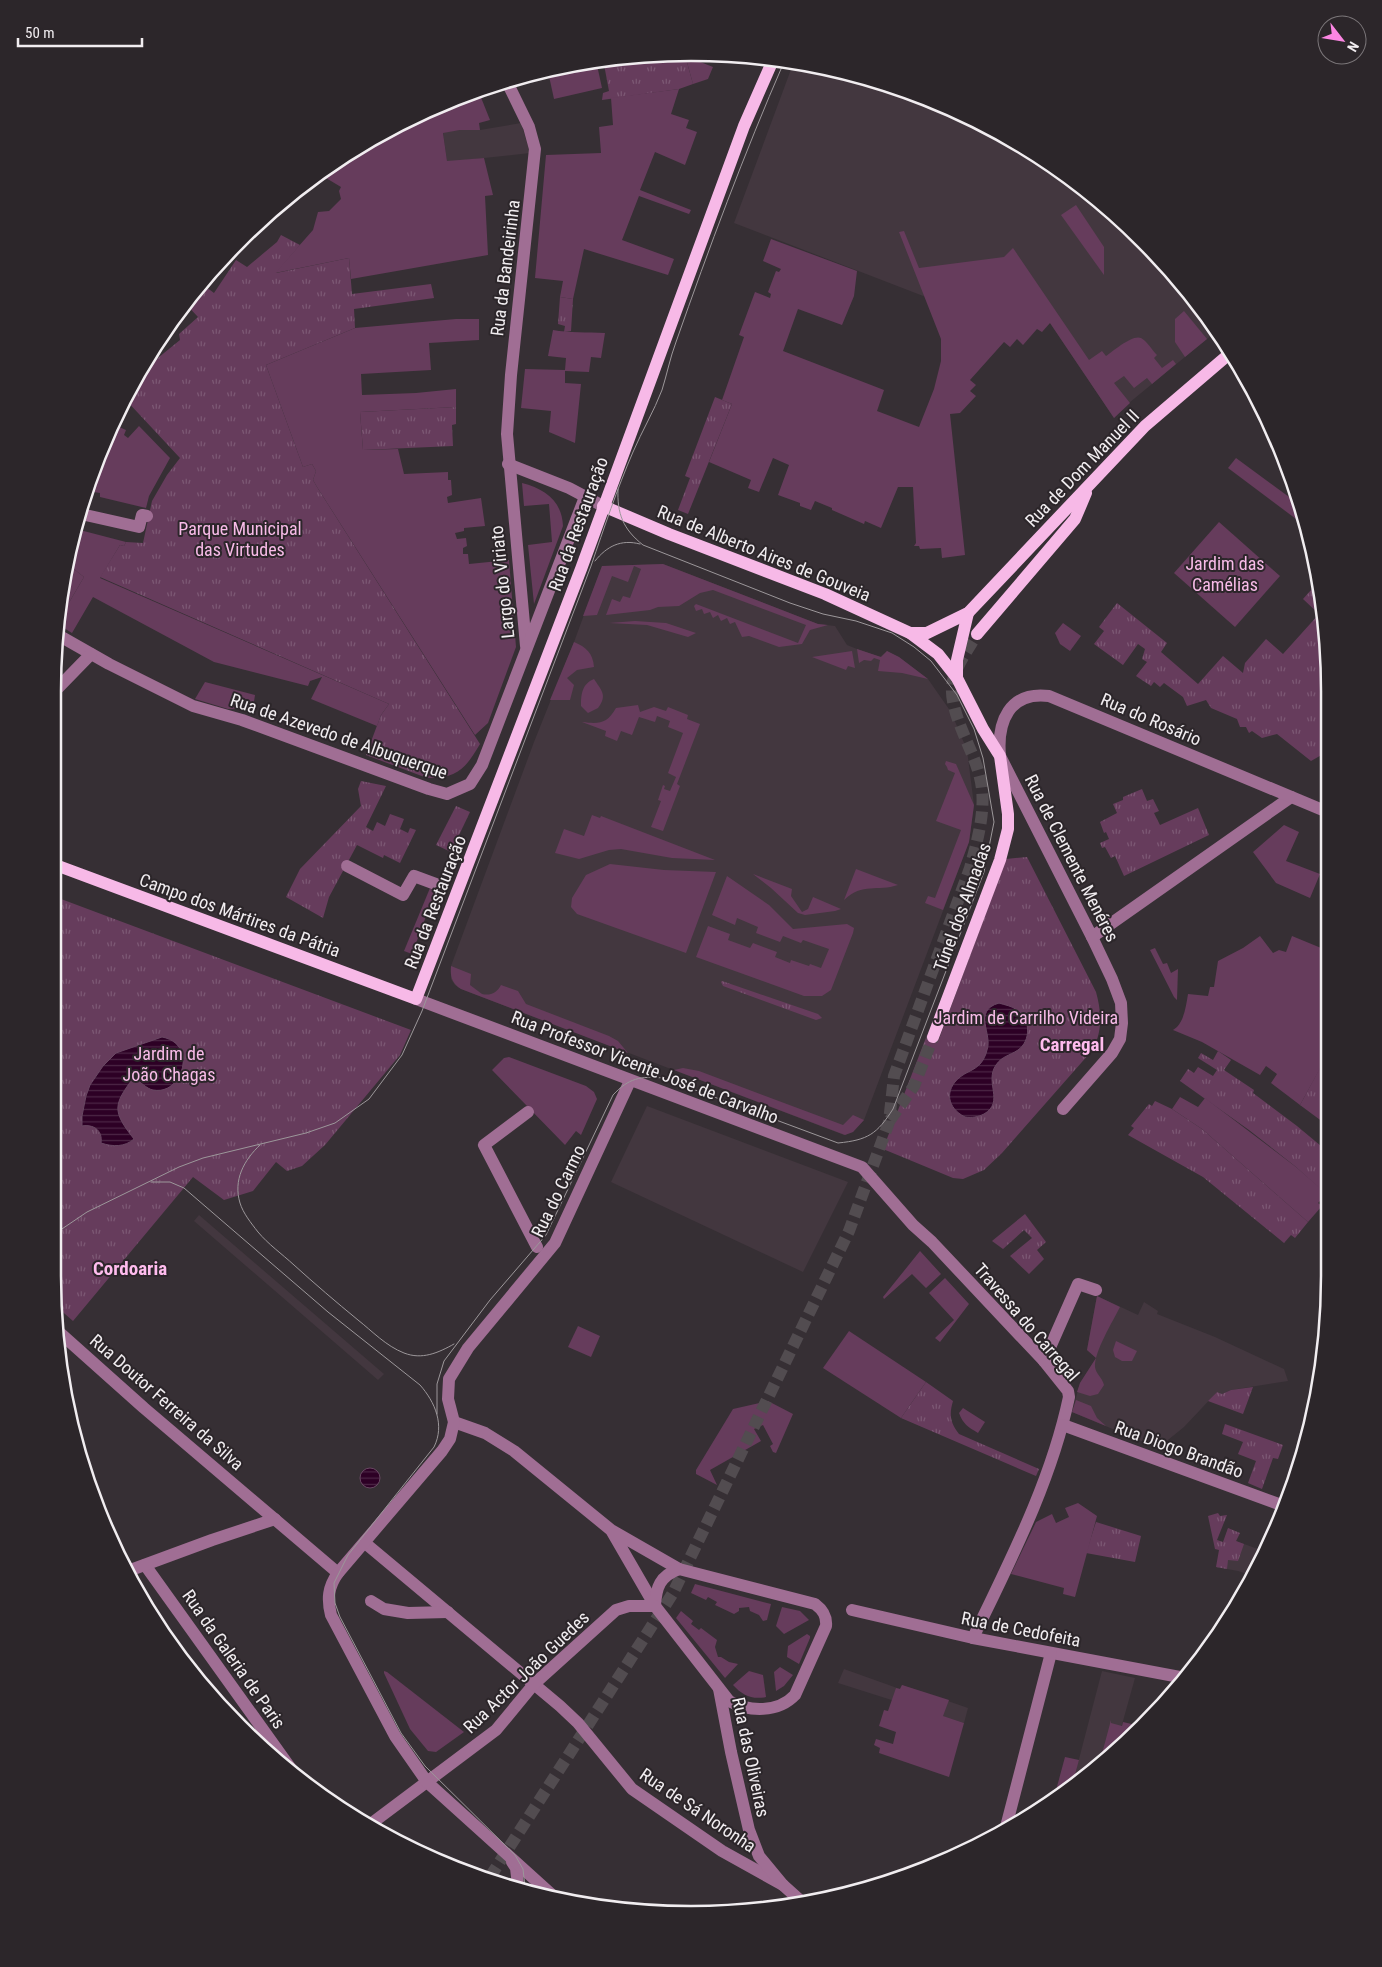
<svg xmlns="http://www.w3.org/2000/svg" width="1382" height="1967" font-family="'Roboto Condensed',sans-serif">
<style>
.built{fill:#43373f}
.grass{fill:url(#grass-tufts)}
.garden{fill:#663c5c}
.water{fill:url(#water-rules);stroke:#684762}
.lines{fill:none;stroke-linecap:round;stroke-linejoin:round}
.major-tunnel{stroke:#524c50;stroke-width:12;stroke-dasharray:12 6;stroke-linecap:butt}
.minor{stroke:#a06e94;stroke-width:12}
.major{stroke:#f7b9e7;stroke-width:12}
.tram{stroke:#9c979a;stroke-width:1}
.labels{text-anchor:middle;dominant-baseline:central;stroke-width:4;stroke-linejoin:round;paint-order:stroke}
.street-label{font-size:18px;fill:#f1edf0;stroke:#2c262a}
.park-label{font-size:18px;fill:#f8bbe8;stroke:#2c262a}
.neighbourhood-label{font-size:19px;font-weight:bold;fill:#ffbcee;stroke:#2c262a}
.rim{fill:none;stroke:#f1edf0;stroke-width:2.5}
</style>
<defs>
<pattern id="grass-tufts" width="24" height="20" patternUnits="userSpaceOnUse" patternTransform="scale(1.25)"><rect width="24" height="20" fill="#663c5c"/><path d="M3 7l-1-3M5 7V3M7 7l1-3M15 17l-1-3M17 17v-4M19 17l1-3" fill="none" stroke="#7c5874"/></pattern>
<pattern id="water-rules" width="6" height="5" patternUnits="userSpaceOnUse" patternTransform="scale(1.25)"><rect width="6" height="5" fill="#2d0025"/><path d="M0 2.5h6" fill="none" stroke="#4c2645"/></pattern>
</defs>
<rect width="100%" height="100%" fill="#362f34"/>
<g class="built">
<polygon points="793,64 856,74 973,118 1079,184 1171,270 1213,334 1124,407 1114,418 1050,323 931,299 734,223"/>
<polygon points="521,123 530,153 447,162 443,132 460,130 480,130"/>
<polygon points="663,564 818,624 835,626 847,645 857,649 880,657 887,651 899,657 928,679 951,712 967,750 974,805 969,842 864,1120 853,1132 844,1135 461,989 455,985 451,979 451,966 534,742 574,642 602,566"/>
<polygon points="647,1106 848,1182 803,1272 611,1182"/>
<polygon points="199,1215 384,1374 378,1380 194,1221"/>
<polygon points="1097,1296 1138,1315 1144,1302 1158,1311 1157,1314 1215,1337 1284,1369 1288,1381 1231,1390 1222,1394 1217,1392 1184,1427 1158,1448 1072,1412 1080,1383 1096,1358 1087,1350"/>
<polygon points="1228,1528 1240,1533 1236,1541 1266,1552 1253,1576 1238,1571 1216,1567"/>
<polygon points="844,1669 900,1689 902,1685 968,1708 964,1723 838,1683"/>
<polygon points="1102,1671 1135,1678 1116,1746 1120,1747 1112,1756 1073,1782"/>
</g>
<g class="grass">
<polygon points="685,55 693,84 679,89 602,100 603,93 609,91 603,59"/>
<path d="M281,235L300,245L276,273L349,258L352,294L431,284L434,298L354,309L355,328L266,365L303,467L312,464L316,471L313,480L317,487L480,744C466,768 457,779 427,778L366,755L381,715L389,704L100,577L120,545L124,546L126,542L143,543L152,501L167,475L180,458L125,399L137,375L180,340L179,334L198,317L184,302L202,284L214,293L236,260L247,267L277,242Z"/>
<polygon points="560,297 573,299 571,331 564,332 565,326 558,324"/>
<polygon points="715,397 732,404 688,514 678,510 690,478 685,476"/>
<polygon points="456,407 456,424 452,425 453,446 363,450 360,412"/>
<polygon points="66,563 84,577 60,618 65,566"/>
<polygon points="1319,581 1324,607 1325,753 1311,761 1277,734 1262,738 1252,731 1249,733 1246,727 1240,727 1237,719 1211,708 1206,700 1187,706 1183,697 1164,683 1160,687 1154,682 1151,686 1136,676 1147,662 1142,659 1145,649 1138,644 1123,665 1094,644 1104,631 1099,627 1117,603 1167,643 1161,652 1198,684 1223,656 1243,673 1245,663 1266,639 1283,654 1319,614 1303,599"/>
<polygon points="361,781 386,786 366,827 373,831 377,822 385,826 390,814 404,819 400,829 408,833 410,828 416,830 400,863 384,855 383,858 357,845 329,897 323,918 286,897 300,869 361,806 358,789"/>
<polygon points="1142,789 1147,801 1153,799 1159,811 1154,813 1160,825 1198,808 1209,835 1124,876 1115,856 1111,858 1105,847 1102,848 1100,843 1109,839 1106,832 1104,833 1100,822 1117,813 1113,804 1123,800 1123,797"/>
<polygon points="456,806 470,812 451,852 436,845"/>
<path d="M1027,857L1096,992C1102,1013 1103,1036 1089,1054L1002,1153L984,1170L963,1179L953,1178L883,1149L927,1035L939,1039L1006,859Z"/>
<polygon points="53,896 411,1030 400,1055 325,1145 302,1166 287,1171 276,1162 253,1191 224,1200 193,1177 73,1321 57,1307 53,1276"/>
<polygon points="722,981 818,1014 822,1018 816,1020 723,986 721,982"/>
<polygon points="1218,1051 1231,1060 1224,1070 1254,1090 1253,1093 1297,1126 1327,1151 1327,1195 1296,1167 1249,1130 1180,1081 1188,1069 1194,1073 1198,1067 1213,1076 1217,1070 1198,1058 1201,1053 1213,1060"/>
<polygon points="1322,1064 1327,1066 1327,1125 1300,1105"/>
<polygon points="1155,1101 1172,1109 1202,1129 1308,1222 1295,1238 1291,1235 1284,1243 1203,1177 1128,1135 1134,1128 1131,1126 1149,1104 1152,1106"/>
<polygon points="1025,1214 1046,1242 1037,1250 1044,1259 1029,1274 1010,1256 1032,1238 1024,1230 1003,1249 992,1241"/>
<path d="M926,1382L953,1401C949,1414 950,1423 959,1434L1039,1469L1036,1476L901,1418Z"/>
<polygon points="1253,1387 1243,1414 1208,1401 1217,1392 1222,1394 1231,1390"/>
<polygon points="1225,1424 1283,1445 1278,1459 1273,1458 1262,1489 1248,1483 1256,1461 1238,1454 1243,1442 1222,1434"/>
<polygon points="1218,1513 1220,1516 1227,1515 1217,1540 1223,1542 1228,1528 1240,1533 1236,1541 1244,1544 1238,1561 1228,1560 1227,1569 1216,1567 1219,1550 1215,1549 1208,1516"/>
<polygon points="1096,1522 1141,1536 1135,1562 1086,1553"/>
</g>
<g class="garden">
<polygon points="685,55 701,55 698,61 713,67 708,79 693,84"/>
<polygon points="597,65 602,88 554,99 549,76"/>
<polygon points="679,89 671,114 689,120 686,128 697,132 685,165 655,152 640,190 691,210 689,214 639,196 622,240 674,259 668,275 584,249 573,299 560,297 563,281 535,278 546,155 601,153 599,127 613,125 611,98"/>
<polygon points="478,90 490,120 479,123 480,130 460,130 443,133 447,161 484,158 493,195 485,196 488,255 351,279 349,258 275,273 313,230 318,212 329,211 341,199 339,191 341,187 321,175 372,138"/>
<polygon points="1076,205 1104,247 1104,275 1061,215"/>
<path d="M904,231L919,268L1004,257L1013,248L1089,360L1102,351L1106,356C1113,351 1133,334 1141,338C1147,341 1152,350 1157,355L1154,358L1162,368L1173,360L1176,364L1152,384L1147,378L1134,388L1124,376L1114,383L1130,403L1114,418L1050,323L1042,332L1037,329L1023,345L1017,339L1010,347L1004,342L970,380L976,385L970,391L976,396L960,413L950,414L965,555L942,558L941,548L920,549L919,546H914L916,543L913,487H898L881,528L865,521L864,524L832,510V508L815,501L811,510L800,506V503L778,495L789,465L773,458L759,492L748,488L751,480L709,462L732,404L722,400L744,337L739,335L755,292L770,298L771,294L768,292L776,271L779,272L781,269L763,261L771,239L857,271L854,296L842,325L798,309L783,351L884,390L877,411L919,427L934,389L941,361V339L899,232Z"/>
<polygon points="1184,311 1207,339 1185,357 1175,342 1175,319"/>
<polygon points="456,319 479,319 479,340 429,343 431,370 361,374 362,395 416,393 456,389 456,407 360,412 363,450 398,449 404,474 448,472 448,480 451,480 452,495 447,497 448,503 481,498 485,526 464,528 464,531 455,533 457,539 466,538 467,546 463,548 463,554 468,554 469,564 509,560 516,647 488,723 475,735 317,487 313,480 316,471 312,464 303,467 266,365 355,328"/>
<path d="M553,330C569,333 587,332 605,333L601,358L591,357L589,372L565,371V383L581,384L575,443L549,432L551,411L521,408L525,369L565,370L566,358L548,356Z"/>
<polygon points="139,426 170,458 149,496 146,508 100,497 100,493 88,491 95,465 119,427 126,430 124,435 128,438"/>
<polygon points="1236,458 1300,505 1306,522 1304,525 1228,468"/>
<path d="M522,483C545,489 562,501 563,526L534,604L528,545L552,542L549,504L524,506Z"/>
<polygon points="1219,522 1280,576 1235,627 1174,573"/>
<polygon points="76,529 126,542 124,546 120,545 100,578 389,704 381,715 377,726 311,699 322,677 310,681 308,686 214,662 93,597 72,633 59,625 60,618 84,577 66,563"/>
<polygon points="663,564 818,624 828,625 810,630 802,644 779,647 749,636 742,637 735,622 730,624 727,618 721,621 718,615 713,618 710,612 704,614 702,609 696,611 694,606 696,604 798,643 806,625 713,590 700,593 679,606 658,607 650,610 606,615 612,599 620,602 623,596 630,598 641,569 634,566 628,582 612,576 597,615 583,616 602,566"/>
<polygon points="635,621 666,623 696,633 688,637 647,625 609,623"/>
<polygon points="1063,623 1081,636 1070,651 1060,644 1055,633"/>
<path d="M574,642C586,647 593,653 594,667L577,670L567,678L574,685L570,700H550Z"/>
<polygon points="857,649 881,657 887,651 899,657 928,679 902,673 878,671 880,660 874,658 871,661 864,660 859,663"/>
<polygon points="852,651 855,668 848,666 846,670 812,657"/>
<path d="M594,679C601,690 608,695 598,708L588,713L581,706C581,694 582,684 594,679Z"/>
<polygon points="205,682 255,695 253,708 228,709 195,699"/>
<path d="M638,705L640,712L654,707L666,711L668,707L688,715L687,719L700,724L677,784L680,786L663,831L651,827L661,801L658,800L663,785L665,786L664,789L670,791L676,777L668,773L683,733L668,727L670,721L657,716L655,722L639,717L632,735L621,731L617,741L605,736L606,731L582,722C599,724 607,724 616,708Z"/>
<polygon points="946,761 956,764 974,805 969,842 943,910 925,903 928,896 935,898 961,830 936,821 955,773 948,770 947,767 945,764"/>
<polygon points="592,815 600,818 601,816 715,860 672,858 621,849 609,850 579,859 555,853 564,829 584,836"/>
<polygon points="1284,825 1299,832 1286,861 1320,874 1310,898 1276,883 1253,852"/>
<polygon points="610,864 664,870 716,872 686,953 577,914 571,907 572,898 586,875"/>
<path d="M856,869L898,885C877,892 863,882 844,900Z"/>
<polygon points="753,874 792,889 791,896 802,912 808,909 813,897 841,909 835,911 805,915 798,913 771,888"/>
<polygon points="727,876 769,905 793,929 847,924 854,928 853,933 831,990 822,996 804,996 696,957 708,926 730,934 728,940 750,948 753,943 777,952 775,957 790,963 791,960 809,966 810,964 821,968 829,949 803,940 801,943 783,936 780,942 756,933 758,927 737,918 735,925 712,915"/>
<polygon points="430,888 435,892 412,954 404,951"/>
<path d="M1260,936L1273,953L1279,950L1286,952L1292,936L1326,950L1327,1066L1322,1065L1300,1105L1271,1083L1277,1074L1266,1066L1260,1075L1202,1042L1173,1030C1184,1024 1186,1006 1188,994L1208,996L1210,987H1214L1218,961L1243,948Z"/>
<polygon points="1155,948 1163,964 1167,963 1171,973 1178,969 1177,1000 1174,997 1150,950"/>
<path d="M451,966L471,974L470,985L482,994C490,996 497,993 501,985L518,991L526,1004L609,1036L618,1041L628,1053L461,989C452,983 450,977 451,966Z"/>
<polygon points="509,1057 586,1086 594,1092 597,1099 581,1135 576,1131 565,1145 492,1070 504,1058"/>
<polygon points="683,1068 699,1071 843,1125 853,1115 864,1120 853,1132 845,1135 674,1070"/>
<polygon points="1180,1097 1198,1107 1205,1098 1296,1167 1327,1194 1318,1203 1322,1206 1308,1222 1202,1129 1172,1109"/>
<polygon points="920,1251 941,1274 926,1288 912,1274 884,1299 883,1297"/>
<polygon points="945,1278 969,1304 940,1342 935,1338 954,1320 929,1293"/>
<path d="M1097,1296L1120,1307C1113,1321 1094,1352 1095,1367C1096,1374 1102,1377 1104,1385L1098,1394L1090,1396L1077,1392L1080,1383L1096,1358L1087,1350Z"/>
<polygon points="578,1326 600,1336 591,1357 568,1347"/>
<polygon points="849,1331 926,1382 901,1418 823,1368"/>
<polygon points="1116,1341 1137,1351 1132,1361 1122,1361 1115,1357 1113,1350"/>
<polygon points="1076,1400 1091,1406 1097,1418 1106,1426 1072,1412"/>
<polygon points="768,1401 793,1414 776,1453 773,1452 770,1446 773,1444 763,1425 754,1429 761,1441 710,1470 717,1485 696,1474 696,1470 733,1409"/>
<path d="M963,1408L985,1422L978,1433C968,1427 963,1424 959,1413Z"/>
<polygon points="1078,1503 1097,1516 1075,1597 1063,1594 1064,1588 1011,1574 1036,1522 1052,1514 1056,1523 1069,1517 1065,1508"/>
<polygon points="695,1584 771,1604 767,1620 763,1621 759,1615 750,1611 749,1607 739,1608 739,1611 734,1614 715,1605 717,1602 708,1597 706,1600 691,1593"/>
<polygon points="782,1607 800,1611 809,1620 784,1634 776,1626"/>
<polygon points="681,1611 693,1621 691,1624 699,1630 701,1628 717,1640 715,1647 718,1657 721,1657 729,1662 738,1664 725,1678 676,1618"/>
<polygon points="807,1634 810,1636 810,1638 799,1664 787,1657 788,1646"/>
<polygon points="780,1667 793,1675 784,1686 776,1691 774,1672"/>
<polygon points="384,1671 387,1672 464,1732 436,1752 428,1751 410,1729 384,1673"/>
<path d="M749,1671L763,1675L766,1697C752,1700 742,1695 733,1685Z"/>
<polygon points="902,1685 949,1700 943,1716 964,1723 949,1777 879,1753 880,1748 874,1745 876,1739 893,1744 896,1732 879,1726 884,1710 888,1711 896,1688 900,1689"/>
<polygon points="1111,1720 1111,1723 1122,1726 1123,1722 1140,1726 1120,1747 1116,1746 1112,1756 1099,1765"/>
<polygon points="1065,1757 1079,1760 1073,1782 1055,1794"/>
</g>
<g class="water">
<path d="M999,1003C1005,1005 1012,1006 1017,1010C1031,1019 1031,1041 1018,1050C1009,1056 1002,1056 996,1065C984,1082 1005,1102 984,1114C978,1117 972,1118 965,1117C947,1108 944,1090 960,1077C966,1072 975,1070 980,1064C983,1061 986,1055 987,1050C993,1034 972,1011 999,1003Z"/>
<path d="M162,1037C199,1044 182,1096 153,1090C147,1089 139,1081 134,1077C113,1105 112,1111 134,1139C125,1147 113,1147 101,1143C103,1130 93,1124 82,1126V1116L86,1096L90,1085L103,1066L116,1053Z"/>
<circle cx="370" cy="1478" r="10"/>
</g>
<g class="lines">
<g class="major-tunnel">
<polyline points="890,1120 914,1086 933,1037"/>
<path d="M490,1877L673,1593L849,1231L889,1122L894,1076L970,868C978,838 988,804 979,774C972,747 950,714 952,686C954,668 968,650 977,634"/>
</g>
<g class="minor">
<polyline points="507,82 529,127 535,149 511,375 507,434 526,646"/>
<polyline points="508,464 569,488 603,506"/>
<polyline points="81,514 139,527 142,515 147,516"/>
<polyline points="58,635 109,664 193,706 242,720 429,789 447,794 470,784 482,765 585,497"/>
<polyline points="53,693 91,654"/>
<polyline points="347,866 403,895 414,876 441,886"/>
<polyline points="1092,937 1291,797"/>
<path d="M416,999L862,1167L913,1225L932,1242L1044,1361L1068,1391L1069,1397C1051,1482 1010,1561 973,1638"/>
<path d="M1063,1109L1112,1053L1120,1039L1122,1023L1121,1003L1112,979L1092,937L1000,756C997,722 1009,691 1049,696L1325,811"/>
<polyline points="528,1112 484,1145 537,1247"/>
<polyline points="60,1333 144,1408 338,1573"/>
<polyline points="1044,1361 1078,1284 1096,1290"/>
<path d="M454,1422L485,1433L514,1451L611,1530L679,1569L815,1604C823,1610 827,1616 826,1626L795,1695C778,1713 749,1712 729,1701L655,1606L611,1530"/>
<polyline points="1063,1425 1284,1506"/>
<polyline points="365,1543 560,1706 578,1723 632,1789 722,1851 783,1885"/>
<polyline points="145,1565 294,1773"/>
<polyline points="128,1571 212,1540 275,1519"/>
<polyline points="371,1601 384,1609 408,1613 448,1612"/>
<path d="M655,1606C656,1587 660,1576 679,1569"/>
<polyline points="852,1610 973,1638 1185,1678"/>
<polyline points="719,1689 731,1752 749,1830 759,1856 783,1885 803,1903"/>
<polyline points="368,1826 496,1730 534,1684 616,1610 629,1606 655,1606"/>
<polyline points="1006,1827 1051,1653"/>
<polyline points="512,1862 516,1868 518,1885"/>
<path d="M551,1894L427,1782L395,1736L331,1615C327,1599 328,1587 338,1573L442,1451L450,1439L454,1422L448,1399L449,1379L468,1348L555,1243L630,1081"/>
</g>
<g class="major">
<polyline points="603,506 669,534 825,594 910,633 938,654 957,678 983,729 1000,756 1008,814 1008,829 1000,860 933,1037"/>
<polyline points="910,633 927,633 968,613 1145,426 1228,355"/>
<polyline points="977,634 1075,519 1086,493"/>
<polyline points="957,678 957,660 968,613"/>
<polyline points="53,864 416,999 581,569 744,126 773,60"/>
</g>
<g class="tram">
<path d="M595,561C607,546 621,539 640,544"/>
<path d="M260,1145C244,1160 233,1180 240,1203C243,1213 251,1223 258,1232C268,1244 282,1254 294,1265C315,1284 336,1302 358,1320C372,1331 386,1346 404,1353C422,1360 438,1353 454,1344"/>
<path d="M151,1182H170L184,1188L328,1312L420,1385C435,1402 445,1425 434,1447L348,1555L334,1583L335,1603L340,1617L401,1733L425,1766L515,1855L523,1869L525,1887"/>
<path d="M53,1235L87,1212L179,1167L203,1158L306,1133L335,1123L369,1099L402,1055L422,1011L591,566C604,528 617,489 633,452C642,431 654,411 662,390C667,374 670,358 676,342C709,248 744,154 784,62"/>
<path d="M437,1414V1384L444,1361L490,1300L546,1235L613,1095C629,1078 640,1076 663,1078L838,1143C868,1140 877,1134 893,1109L984,872L994,822L983,758L974,729L957,695L931,661L914,647L892,633L856,621L823,614L790,603L643,545C623,529 617,514 618,489"/>
</g>
</g>
<g class="labels">
<g class="street-label">
<text transform="translate(505 268) rotate(-83)">Rua da Bandeirinha</text>
<text transform="translate(1082 468) rotate(-46)">Rua de Dom Manuel II</text>
<text transform="translate(578 524) rotate(-70)">Rua da Restauração</text>
<text transform="translate(764 553) rotate(22)">Rua de Alberto Aires de Gouveia</text>
<text transform="translate(502 582) rotate(-96)">Largo do Viriato</text>
<text transform="translate(1151 719) rotate(23)">Rua do Rosário</text>
<text transform="translate(339 736) rotate(19)">Rua de Azevedo de Albuquerque</text>
<text transform="translate(1072 858) rotate(63)">Rua de Clemente Menéres</text>
<text transform="translate(435 902) rotate(-69)">Rua da Restauração</text>
<text transform="translate(962 907) rotate(-70)">Túnel dos Almadas</text>
<text transform="translate(240 915) rotate(20)">Campo dos Mártires da Pátria</text>
<text transform="translate(645 1067) rotate(21)">Rua Professor Vicente José de Carvalho</text>
<text transform="translate(558 1191) rotate(-64)">Rua do Carmo</text>
<text transform="translate(1027 1322) rotate(49)">Travessa do Carregal</text>
<text transform="translate(167 1402) rotate(41)">Rua Doutor Ferreira da Silva</text>
<text transform="translate(1179 1449) rotate(20)">Rua Diogo Brandão</text>
<text transform="translate(1021 1629) rotate(11)">Rua de Cedofeita</text>
<text transform="translate(234 1659) rotate(55)">Rua da Galeria de Paris</text>
<text transform="translate(526 1672) rotate(-44)">Rua Actor João Guedes</text>
<text transform="translate(751 1757) rotate(78)">Rua das Oliveiras</text>
<text transform="translate(698 1810) rotate(34)">Rua de Sá Noronha</text>
</g>
<g class="park-label">
<text x="240" y="528">Parque Municipal<tspan x="240" dy="21">das Virtudes</tspan></text>
<text x="1225" y="563">Jardim das<tspan x="1225" dy="21">Camélias</tspan></text>
<text x="1026" y="1017">Jardim de Carrilho Videira</text>
<text x="169" y="1053">Jardim de<tspan x="169" dy="21">João Chagas</tspan></text>
</g>
<g class="neighbourhood-label">
<text x="1072" y="1044">Carregal</text>
<text x="130" y="1268">Cordoaria</text>
</g>
</g>
<path d="M0 0H1382V1967H0ZM691 61H691A630 630 0 0 1 1321 691V1276A630 630 0 0 1 691 1906H691A630 630 0 0 1 61 1276V691A630 630 0 0 1 691 61Z" fill="#2c262a" fill-rule="evenodd"/>
<path class="rim" d="M691 61H691A630 630 0 0 1 1321 691V1276A630 630 0 0 1 691 1906H691A630 630 0 0 1 61 1276V691A630 630 0 0 1 691 61Z"/>
<g transform="translate(1342 40) rotate(121)"><circle r="24" fill="#2c262a" stroke="#7b7679"/>
<path d="M0-4L9 19L0 12L-9 19Z" fill="#fc86e3"/>
<text y="-8" font-size="14" font-weight="bold" text-anchor="middle" fill="#f1edf0">N</text>
</g>
<path d="M18 38v8h124v-8" fill="none" stroke="#f1edf0" stroke-width="2.5"/>
<text x="25" y="38" font-size="15" fill="#f1edf0" stroke="#2c262a" stroke-width="4" paint-order="stroke">50 m</text>
</svg>
